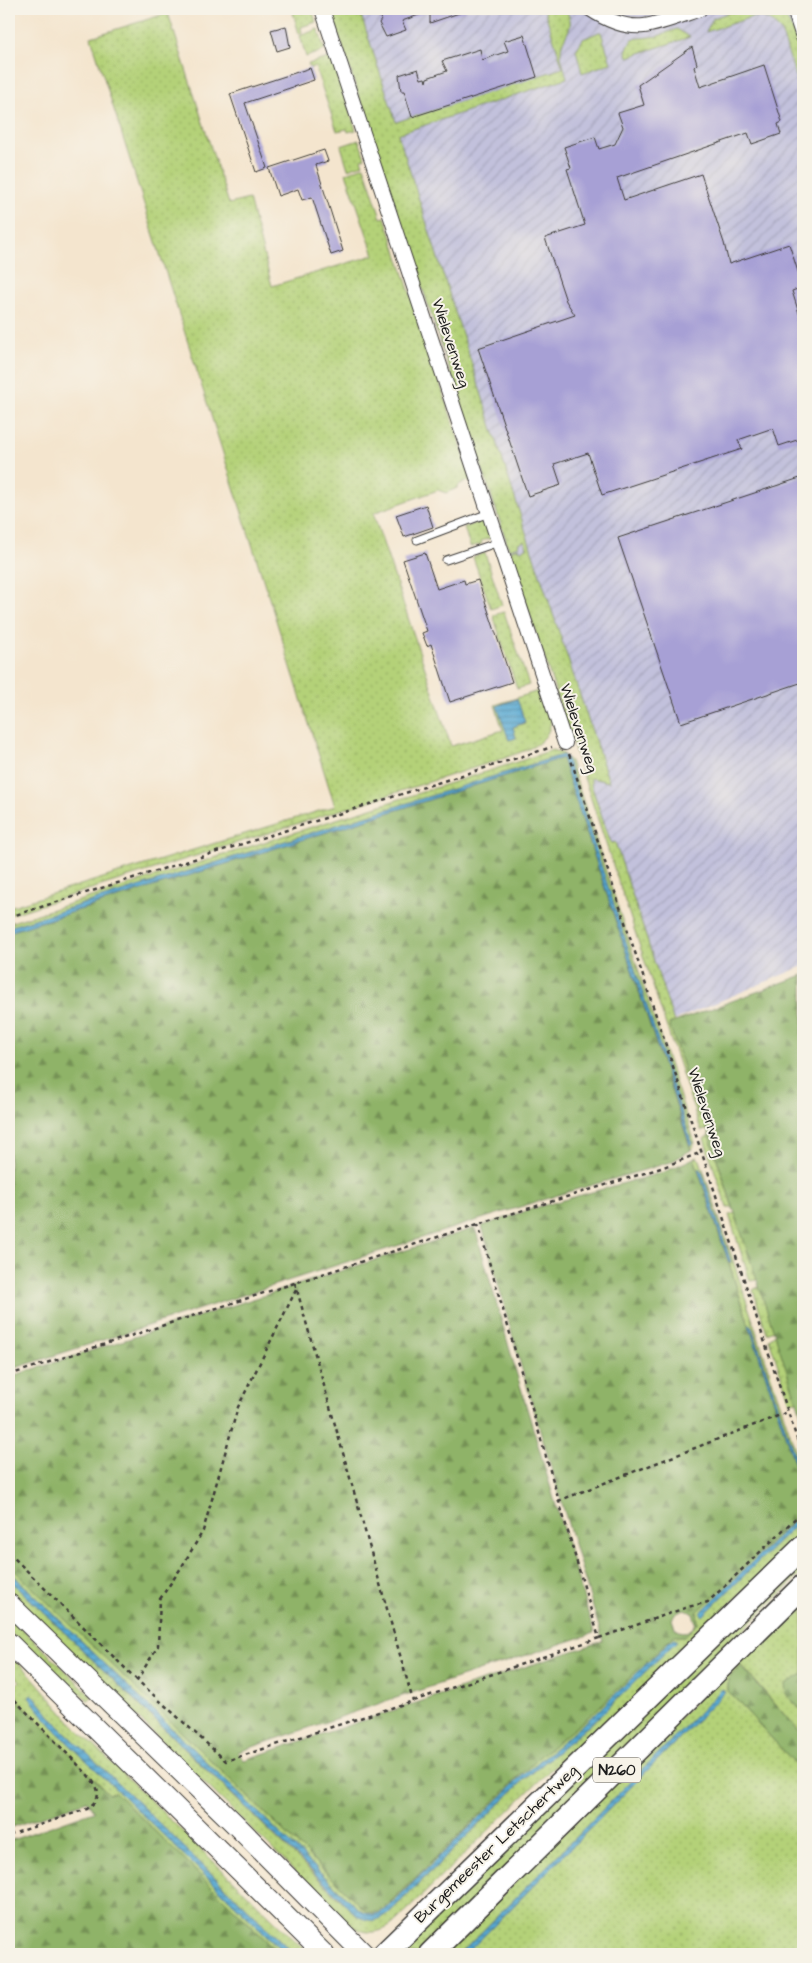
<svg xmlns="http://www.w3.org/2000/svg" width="812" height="1963" font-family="'Architects Daughter',sans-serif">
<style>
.industrial{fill:url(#industrial-furrows)}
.grass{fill:url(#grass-dots);stroke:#68764a;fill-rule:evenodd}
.forest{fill:url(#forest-firs);stroke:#566842;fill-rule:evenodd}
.water{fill:url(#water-rules);stroke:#3a6277}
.building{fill:#a7a0d5}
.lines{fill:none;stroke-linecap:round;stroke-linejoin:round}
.service-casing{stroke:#3c3a37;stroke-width:9}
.minor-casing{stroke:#3c3a37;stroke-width:16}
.secondary-casing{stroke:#3c3a37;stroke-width:22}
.primary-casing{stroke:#3c3a37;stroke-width:25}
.path{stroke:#3c3a37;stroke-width:2.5;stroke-dasharray:4 4;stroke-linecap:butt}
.service{stroke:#fff;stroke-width:7}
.minor{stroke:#fff;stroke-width:14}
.secondary{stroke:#fff;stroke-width:20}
.primary{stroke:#fff;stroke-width:22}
.labels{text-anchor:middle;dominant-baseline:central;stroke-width:4;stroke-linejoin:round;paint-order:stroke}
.shield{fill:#f7f3e8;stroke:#5e5c59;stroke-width:1}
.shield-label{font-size:15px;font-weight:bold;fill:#1c1c1c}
.street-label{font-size:16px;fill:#1c1c1c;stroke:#f7f3e8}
</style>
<defs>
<pattern id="industrial-furrows" width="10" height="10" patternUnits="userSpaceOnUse" patternTransform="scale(1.25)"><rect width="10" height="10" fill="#c2c1dc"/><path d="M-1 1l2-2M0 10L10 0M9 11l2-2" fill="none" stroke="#a6a5bc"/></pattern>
<pattern id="grass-dots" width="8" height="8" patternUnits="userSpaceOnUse" patternTransform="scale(1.25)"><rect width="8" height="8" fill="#b4d178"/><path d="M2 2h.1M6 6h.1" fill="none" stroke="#9ab367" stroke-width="1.8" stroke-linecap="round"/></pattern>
<pattern id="forest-firs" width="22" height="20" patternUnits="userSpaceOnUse" patternTransform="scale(1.25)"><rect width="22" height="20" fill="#8fb368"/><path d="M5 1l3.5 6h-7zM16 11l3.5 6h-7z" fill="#749155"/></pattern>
<pattern id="water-rules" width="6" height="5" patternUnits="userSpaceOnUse" patternTransform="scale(1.25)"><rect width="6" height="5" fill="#57a8d2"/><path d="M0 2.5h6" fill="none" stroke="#4788aa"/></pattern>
</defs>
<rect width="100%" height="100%" fill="#f7f3e8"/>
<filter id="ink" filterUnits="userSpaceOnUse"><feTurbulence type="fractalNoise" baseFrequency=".02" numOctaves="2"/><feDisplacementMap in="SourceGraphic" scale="10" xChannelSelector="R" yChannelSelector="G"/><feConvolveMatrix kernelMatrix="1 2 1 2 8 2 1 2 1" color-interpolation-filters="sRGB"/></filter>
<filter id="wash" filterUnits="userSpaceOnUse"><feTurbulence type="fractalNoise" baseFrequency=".0096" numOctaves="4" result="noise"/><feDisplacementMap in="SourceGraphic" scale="20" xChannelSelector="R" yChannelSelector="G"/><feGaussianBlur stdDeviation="1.12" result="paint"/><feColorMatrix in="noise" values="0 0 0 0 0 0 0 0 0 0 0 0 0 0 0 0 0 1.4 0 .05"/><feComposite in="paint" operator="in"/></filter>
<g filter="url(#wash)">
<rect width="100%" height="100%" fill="#f4e5ce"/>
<polygon class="industrial" points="329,9 803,9 803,966 675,1020 669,1020 582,773"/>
<g class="grass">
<polygon points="292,9 312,9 316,22 301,27 302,33 299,34"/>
<path d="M330,9H359L396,122L563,68L544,9H565C578,27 563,34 561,50C560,59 565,69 567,78L398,134L530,545L609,782L591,778V784L610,840L612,843L615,842L674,1022L669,1024L699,1116H703L707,1130L701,1131L509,551L519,548L520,550L527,548L525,541L518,543L519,546L509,549Z"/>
<path d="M740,9H776C790,17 802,48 803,64C804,75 803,88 803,99L781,31L771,21L762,17H752L706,32L713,18Z"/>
<path d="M168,13L229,204L249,199L272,286L374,255L346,173L364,166L381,218L385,217L472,480L460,484L457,488L446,493L438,490L376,512L374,514L375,519L451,746L503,730L495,705L541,690L551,721C548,746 525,750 505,758L9,915V907L335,806L91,37ZM517,699L525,723L513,727L516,738L509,740L498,706Z"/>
<polygon points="318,29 325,50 306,57 300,36"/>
<polygon points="677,29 690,37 628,57 626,51 632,39 658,36"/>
<polygon points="599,32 601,32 611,63 582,73 576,50 583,39"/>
<polygon points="332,57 356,130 348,132 347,129 337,131 315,67 310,68 308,64"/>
<polygon points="359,140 365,158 361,159 363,164 348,169 341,146"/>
<polygon points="485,520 491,538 481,541 482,544 470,547 464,527"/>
<polygon points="485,553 502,605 491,609 473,557"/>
<polygon points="504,612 529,685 517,689 493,615"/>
<polygon points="552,750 562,753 570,761 695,1143 691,1150 690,1145 692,1144 563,755 9,927 9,923 523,760"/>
<polygon points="709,1135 733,1208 727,1208 704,1139"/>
<polygon points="697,1157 700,1160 803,1473 803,1481 752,1325 749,1325 729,1263 731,1262 700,1169 698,1169 694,1158"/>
<polygon points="735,1213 757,1280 750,1281 729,1215"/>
<polygon points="759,1286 774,1330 767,1333 753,1290"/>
<polygon points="775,1334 797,1401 790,1402 769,1339"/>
<path d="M803,1510V1512L700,1613L703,1615L803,1518V1533L600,1731L549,1771L393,1924C378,1935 363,1935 348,1923L9,1592V1579L357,1916L389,1913L526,1778L600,1716L676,1641L673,1638L596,1713L523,1775L386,1909C373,1919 363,1913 352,1903L9,1571V1565L367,1912L386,1907L539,1757L594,1712L673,1635L685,1636L698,1623L697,1612Z"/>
<polygon points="803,1555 803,1572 711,1662 421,1954 395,1954"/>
<polygon points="803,1594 803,1674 786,1694 803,1712 803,1736 742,1666 728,1679 728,1691 803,1772 803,1954 466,1954 725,1692 722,1689 460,1954 444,1954"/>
<polygon points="9,1616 92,1696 89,1701 39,1661 9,1631"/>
<polygon points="9,1655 28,1672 76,1728 309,1954 294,1954 58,1725 35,1697 57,1732 286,1954 280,1954 115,1792 109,1794 9,1691 9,1678 16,1685 20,1681 9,1669"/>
</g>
<g class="forest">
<polygon points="562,758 691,1150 671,1162 651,1168 568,1192 459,1226 9,1370 9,932"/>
<polygon points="803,975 803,1420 703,1116 699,1116 669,1024"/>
<path d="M694,1158L803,1489V1510L697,1612L698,1623L685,1636H673L594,1712L539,1757L383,1909L377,1912H367L9,1565V1377L475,1228L515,1368L594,1633L384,1702L238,1752L244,1760L603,1641L521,1366L482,1226L538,1207L664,1172ZM685,1609L693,1614L696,1623C691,1632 683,1635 675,1628L672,1619L677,1612Z"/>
<polygon points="741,1666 803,1736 803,1772 728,1691 728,1679"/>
<polygon points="803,1674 803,1712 786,1694 785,1684"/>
<polygon points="9,1691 109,1794 115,1792 118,1795 280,1954 9,1954 9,1841 94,1811 87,1801 9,1828"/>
</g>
<g class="water">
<polygon points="517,699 525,722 513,727 516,738 509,740 497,706"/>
<polygon points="562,755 566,757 692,1144 690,1145 562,758 9,932 9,927"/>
<polygon points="698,1169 701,1169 731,1262 729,1263"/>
<polygon points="749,1325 751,1325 803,1481 803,1489"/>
<polygon points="803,1512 803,1518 703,1616 700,1613"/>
<path d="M9,1571L352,1903C363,1913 373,1919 386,1909L523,1775L596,1713L673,1638L677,1641L600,1716L526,1778L389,1913C367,1931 352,1912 338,1896L9,1579Z"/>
<polygon points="722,1689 725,1692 466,1954 460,1954"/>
<polygon points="31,1695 35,1697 58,1725 294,1954 286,1954 57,1732 31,1700 29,1697"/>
</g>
<g id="blocks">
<g class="building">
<polygon points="377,9 465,9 465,11 430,23 430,11 402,21 406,30 386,37 379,23 381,20"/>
<polygon points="286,26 290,47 277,51 271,30"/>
<polygon points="524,35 537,77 412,117 404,91 401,91 399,75 418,69 421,79 425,78 426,82 427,78 447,71 442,61 480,49 482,60 508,51 504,41"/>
<polygon points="692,47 697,64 694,67 700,87 764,65 782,122 778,124 781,134 752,144 748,133 617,178 624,200 701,174 724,243 729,264 789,244 803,287 792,291 803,326 803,438 779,446 773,428 738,440 742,449 602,495 588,453 554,464 561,485 528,496 478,348 575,315 566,301 545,238 585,225 567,169 571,168 564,147 595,137 599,149 615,144 623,127 618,113 644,105 638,85"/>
<polygon points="310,68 314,80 245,103 267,168 256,172 230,94"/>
<polygon points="324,150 328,161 316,165 343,251 331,255 312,197 302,200 298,189 278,196 269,168"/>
<polygon points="803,477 803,682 681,723 618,538"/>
<polygon points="426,505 433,527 404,537 396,515"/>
<polygon points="425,553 437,589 464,580 465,584 478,580 512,682 450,702 431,644 427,646 422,633 427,631 403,560"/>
</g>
</g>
</g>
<g filter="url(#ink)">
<use href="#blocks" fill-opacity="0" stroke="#3c3a37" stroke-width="1"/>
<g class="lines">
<g class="service-casing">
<g id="service">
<polyline points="417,540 489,513"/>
<polyline points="446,560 499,542"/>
</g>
</g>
<g class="minor-casing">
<g id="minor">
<polyline points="322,9 565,743"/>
<path d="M590,9C605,19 625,28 644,26C660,24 685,14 700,9"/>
<polyline points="794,9 803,37"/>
</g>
</g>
<g class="secondary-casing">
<g id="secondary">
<polyline points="9,1604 235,1824 364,1954"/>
<polyline points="9,1643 324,1954"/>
</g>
</g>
<g class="primary-casing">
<g id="primary">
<polyline points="384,1954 803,1547"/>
<polyline points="430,1954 803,1586"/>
</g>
</g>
<g class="path">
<polyline points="569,754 803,1457"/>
<polyline points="9,917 552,747"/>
<polyline points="295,1283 413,1701"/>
<polyline points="296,1290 238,1407 203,1531 181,1568 160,1599 158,1646 137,1680 226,1761 413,1701 599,1638 478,1224"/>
<polyline points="9,1375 478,1224 661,1168 702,1152"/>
<polyline points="558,1501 788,1412"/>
<polyline points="9,1553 137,1680"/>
<polyline points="599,1638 688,1607 708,1602 803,1511"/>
<path d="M9,1694L87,1774C99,1788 104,1796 87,1809L9,1835"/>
</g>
<use href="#service" class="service"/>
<use href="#minor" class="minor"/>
<use href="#secondary" class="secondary"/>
<use href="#primary" class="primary"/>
</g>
</g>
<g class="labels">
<rect class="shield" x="593" y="1757.5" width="48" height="25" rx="4"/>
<g class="shield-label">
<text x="617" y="1770">N260</text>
</g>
<g class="street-label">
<text transform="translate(451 343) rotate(72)">Wielevenweg</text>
<text transform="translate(579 728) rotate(72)">Wielevenweg</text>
<text transform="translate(707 1112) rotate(72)">Wielevenweg</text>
<text transform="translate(496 1844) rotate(-44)">Burgemeester Letschertweg</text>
</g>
</g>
<rect width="812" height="1963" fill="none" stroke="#f7f3e8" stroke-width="30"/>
</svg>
